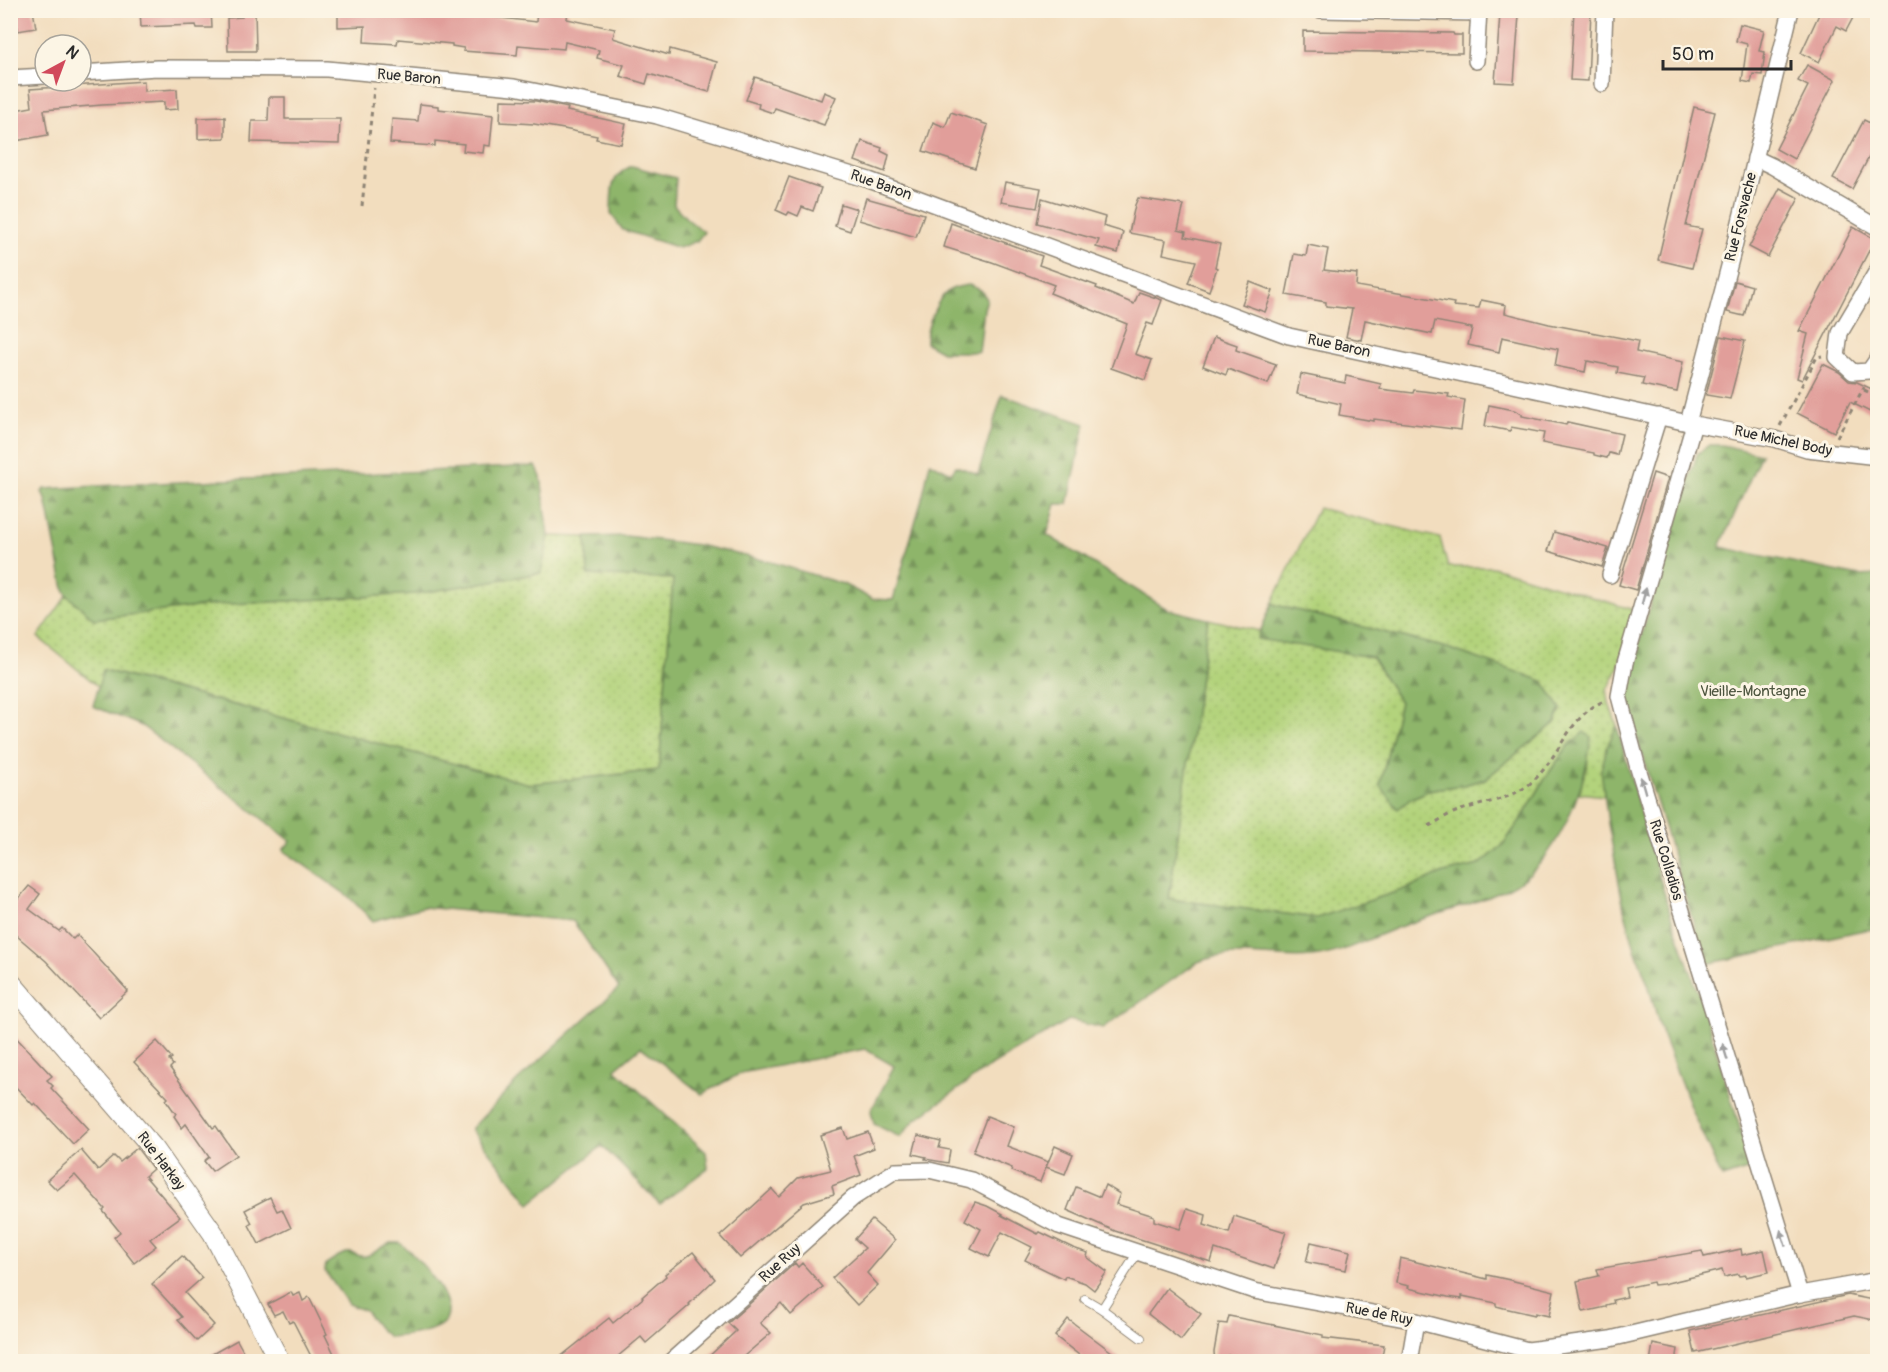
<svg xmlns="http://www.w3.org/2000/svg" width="1888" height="1372" font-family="Pangolin,sans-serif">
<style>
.grass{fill:url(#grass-dots);stroke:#6f7f53;stroke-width:1.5}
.forest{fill:url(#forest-firs);stroke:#5c704b;stroke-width:1.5}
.building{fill:#e19e9a}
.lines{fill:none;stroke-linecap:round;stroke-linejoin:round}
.service-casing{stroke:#8e8474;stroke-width:10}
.minor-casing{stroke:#8e8474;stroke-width:18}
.tertiary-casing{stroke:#8e8474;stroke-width:22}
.path{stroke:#8e8474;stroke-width:3;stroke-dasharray:4.5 4.5;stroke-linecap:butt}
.service{stroke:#fff;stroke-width:8}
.minor{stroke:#fff;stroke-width:15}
.tertiary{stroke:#fff;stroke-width:20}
.oneway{fill:#a0a0a0}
.labels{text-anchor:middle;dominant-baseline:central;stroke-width:6;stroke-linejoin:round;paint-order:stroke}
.street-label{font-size:15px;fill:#2b2b2b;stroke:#fcf5e5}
.park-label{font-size:15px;fill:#4d553f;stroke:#fcf5e5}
</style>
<defs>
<pattern id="grass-dots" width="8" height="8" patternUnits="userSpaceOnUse" patternTransform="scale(1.5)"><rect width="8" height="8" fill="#b3d37b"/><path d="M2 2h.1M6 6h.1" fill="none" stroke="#9ab56a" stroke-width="1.8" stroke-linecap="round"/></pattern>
<pattern id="forest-firs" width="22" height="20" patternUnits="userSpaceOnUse" patternTransform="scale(1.5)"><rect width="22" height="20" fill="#8eb56b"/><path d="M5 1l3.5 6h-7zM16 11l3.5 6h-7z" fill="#749358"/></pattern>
</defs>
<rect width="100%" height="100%" fill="#fcf5e5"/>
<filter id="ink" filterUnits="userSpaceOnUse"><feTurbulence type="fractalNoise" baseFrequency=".0167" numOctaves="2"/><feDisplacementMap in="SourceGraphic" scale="12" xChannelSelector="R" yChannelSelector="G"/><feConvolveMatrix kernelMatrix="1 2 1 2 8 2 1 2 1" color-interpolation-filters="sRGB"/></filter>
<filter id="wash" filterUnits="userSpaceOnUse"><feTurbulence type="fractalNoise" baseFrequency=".008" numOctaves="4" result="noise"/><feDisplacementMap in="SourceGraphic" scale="24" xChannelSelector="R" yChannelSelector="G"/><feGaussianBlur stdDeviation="1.35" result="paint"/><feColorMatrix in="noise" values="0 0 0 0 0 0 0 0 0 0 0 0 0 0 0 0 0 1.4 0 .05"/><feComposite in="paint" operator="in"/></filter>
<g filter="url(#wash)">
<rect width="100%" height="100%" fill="#f2ddbe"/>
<g class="grass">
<path d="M1318,508L1440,538L1448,567H1493L1634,610C1627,636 1623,667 1607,689L1609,703L1617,726C1603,755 1601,765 1604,796L1579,793L1588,762L1568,746L1546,777L1524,815L1502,846L1479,865L1444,873L1408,888L1317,918L1169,899L1208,619L1260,631L1258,639L1372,657L1400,702L1380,785L1412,798L1433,789L1464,785L1485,779L1555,723L1561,709L1543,681L1447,648L1272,604Z"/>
<polygon points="549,536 586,537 588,575 673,578 659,770 530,784 104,670 99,687 38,637 67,595 94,619 214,605 415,594 541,573"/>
</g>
<g class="forest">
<path d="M632,166L676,178L674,205L687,219L704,232L697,241L679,248L623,230L611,214C612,192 608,176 632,166Z"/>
<path d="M969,285L981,290L987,299L984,309L979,352H942L926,343C925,330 936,300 947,292C952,287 962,286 969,285Z"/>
<path d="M1002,395L1085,424L1068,504H1056L1047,535L1167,609L1208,619L1169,899L1317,918L1408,888L1444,873L1479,865L1502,846L1524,815L1546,777L1568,746L1584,732L1591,737C1586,787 1557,864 1509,888C1475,905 1437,913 1402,926C1371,937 1344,954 1311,957C1273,961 1235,947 1198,962L1103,1028L1069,1020L989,1067L915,1120L900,1137L874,1124L871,1111L894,1066L865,1049L741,1073L702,1094L641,1047L615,1069L706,1152L708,1168L660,1204L602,1146L530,1204L471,1129L517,1081L619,988L573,921L423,907L373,921L348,896L283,850L291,841L142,726L93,706L103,670L530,784L659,770L673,579L588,575L586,537L626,536L698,545L771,562L843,584L872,599L893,600L923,495L930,462L951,473L956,466L978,474Z"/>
<polygon points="1709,445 1722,445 1761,454 1720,547 1859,576 1878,575 1877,929 1864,930 1706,964 1627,705 1626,684 1697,454"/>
<polygon points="536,466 541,477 549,536 541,573 415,594 214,605 94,619 67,595 64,589 46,499 42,492 44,489 114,485"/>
<polygon points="1272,604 1447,648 1543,681 1561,709 1555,723 1485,779 1464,785 1433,789 1412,798 1398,809 1380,785 1400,702 1372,657 1257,639"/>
<polygon points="1617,726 1643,822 1672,919 1702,1003 1744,1141 1756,1167 1722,1178 1694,1116 1661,1031 1649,987 1635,949 1624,909 1608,823 1601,770 1608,744"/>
<path d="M391,1243H400C415,1254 463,1304 443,1323C433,1333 402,1336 389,1337L380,1330L365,1311L348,1304L325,1271L326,1264C333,1260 343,1251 352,1253C357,1254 360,1258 366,1256C374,1254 382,1246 391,1243Z"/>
</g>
<g id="blocks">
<g class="building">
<polygon points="15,10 33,10 36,28 18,31"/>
<polygon points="140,10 211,10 212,28 197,28 196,25 141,27"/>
<polygon points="241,10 255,10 256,51 228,51 227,18 242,17"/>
<polygon points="338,10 483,10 483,16 536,22 537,10 568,11 567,19 615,29 613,38 669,55 670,49 717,62 709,92 649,74 646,84 620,76 624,65 597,58 599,50 565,42 564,49 518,45 517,55 463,51 464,48 452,46 452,44 398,39 397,44 364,42 365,26 338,27"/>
<polygon points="1574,10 1591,10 1588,81 1570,80"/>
<polygon points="1821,10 1857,10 1846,31 1837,26 1819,62 1801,53"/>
<polygon points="1500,14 1519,15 1514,83 1495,82"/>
<polygon points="1740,24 1764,30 1759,51 1765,52 1762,75 1753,74 1751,83 1742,81 1747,44 1736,41"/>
<polygon points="1303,31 1453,33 1454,35 1462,35 1462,53 1303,51"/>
<polygon points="1807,65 1835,80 1794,159 1776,149 1808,86 1798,81"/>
<polygon points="755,77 821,100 824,92 836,97 824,125 775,108 773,113 758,108 759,104 746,100"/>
<polygon points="144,81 144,91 177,89 178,109 164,110 164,102 102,105 44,110 48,135 10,142 10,111 32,107 30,89"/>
<polygon points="269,97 285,97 285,119 340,119 339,144 251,142 252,121 268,121"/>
<polygon points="501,100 536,101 568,108 567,111 626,124 621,144 596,139 597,136 564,129 534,124 500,122"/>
<polygon points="420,104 438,106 438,109 493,115 490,146 484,145 483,153 463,151 464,144 435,141 435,146 390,143 392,119 418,121"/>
<polygon points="1694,107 1715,112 1686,226 1702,229 1692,268 1658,260"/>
<polygon points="951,112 988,125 975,168 923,151 933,122 945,127"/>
<polygon points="225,117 225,138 198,139 198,118"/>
<polygon points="1864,120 1878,127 1878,140 1852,189 1833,179"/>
<polygon points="862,141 882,148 881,151 889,155 885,172 855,161"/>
<polygon points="789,177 821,188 813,211 802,207 798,216 789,212 787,215 776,210"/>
<polygon points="1005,182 1041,188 1037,208 1001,202"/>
<polygon points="1780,188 1799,198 1768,257 1749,247"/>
<polygon points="866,198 924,214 916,237 859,220"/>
<polygon points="1042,198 1105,217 1103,226 1123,232 1118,253 1096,247 1099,240 1037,223"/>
<polygon points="1138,198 1184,205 1178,230 1186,232 1185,237 1220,244 1215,267 1217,268 1209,291 1188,283 1196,261 1163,254 1166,240 1129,233 1135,205"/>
<polygon points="841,204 857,209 850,231 835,226"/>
<polygon points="951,223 1042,256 1039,265 1097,286 1096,288 1134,304 1139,292 1162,300 1153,325 1147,323 1135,354 1152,360 1145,380 1111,368 1127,324 1050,293 1054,285 992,262 944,247"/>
<polygon points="1853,227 1875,239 1802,380 1797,378 1808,334 1799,331"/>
<polygon points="1308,245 1328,249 1324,270 1357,274 1356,286 1427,298 1454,303 1453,306 1479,308 1481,300 1506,305 1505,313 1549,324 1638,341 1636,352 1683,362 1677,392 1642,385 1644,378 1617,373 1618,367 1587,361 1585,372 1555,366 1558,349 1502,337 1499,352 1468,345 1472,328 1435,321 1432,334 1365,320 1361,340 1346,337 1352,309 1326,306 1326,302 1286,295 1294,254 1306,256"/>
<polygon points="1735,281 1752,286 1744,316 1727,312"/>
<polygon points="1250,282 1273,291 1265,312 1242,304"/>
<polygon points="1721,336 1745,341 1730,399 1706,395"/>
<polygon points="1214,337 1237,345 1236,350 1276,364 1268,384 1228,369 1226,375 1203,366"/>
<polygon points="1823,364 1839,372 1849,381 1857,382 1878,392 1878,416 1850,402 1834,432 1797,413"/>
<polygon points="1301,374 1345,383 1346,376 1381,384 1380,389 1413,393 1414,390 1449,394 1448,397 1465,400 1461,430 1374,419 1374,421 1339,415 1341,404 1297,394"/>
<polygon points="1489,405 1514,410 1522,414 1522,416 1566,425 1567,422 1622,434 1617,455 1609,453 1607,458 1594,455 1594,453 1542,443 1544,433 1511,427 1510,431 1485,426"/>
<polygon points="1653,473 1668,478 1636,590 1619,585"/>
<polygon points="1554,532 1608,548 1602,567 1548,551"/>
<polygon points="29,886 40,894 29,909 59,931 62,928 73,939 77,935 128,991 99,1018 46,961 10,930 10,909"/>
<polygon points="10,1031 52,1076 47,1080 53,1086 51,1088 89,1129 73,1144 35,1103 33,1105 10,1081"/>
<polygon points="157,1041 172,1058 169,1060 173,1065 170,1068 213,1128 216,1126 236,1155 212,1171 204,1161 209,1157 186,1124 182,1128 174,1116 176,1114 166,1100 168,1098 134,1062"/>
<polygon points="987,1116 1014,1127 1007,1146 1048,1162 1040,1182 1011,1171 1012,1168 973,1152"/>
<polygon points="843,1128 847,1139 868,1132 874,1148 854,1156 861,1175 832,1186 834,1194 804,1203 740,1258 720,1236 772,1189 779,1197 798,1178 831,1170 820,1135"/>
<polygon points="918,1135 941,1141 939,1148 950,1150 948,1163 925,1159 926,1157 913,1154"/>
<polygon points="1055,1146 1073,1154 1065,1174 1046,1167"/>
<polygon points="137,1148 153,1169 145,1176 180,1217 150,1239 156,1246 134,1263 114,1237 120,1232 103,1211 105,1209 75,1175 57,1190 47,1180 81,1150 98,1170 114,1156 120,1162"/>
<polygon points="1105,1185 1120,1194 1116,1204 1154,1216 1154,1221 1180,1229 1187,1209 1206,1215 1204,1225 1229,1233 1234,1216 1286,1232 1274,1269 1215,1249 1211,1262 1115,1231 1067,1210 1076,1187 1100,1197"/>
<polygon points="270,1197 277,1211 282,1209 291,1228 259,1244 249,1225 252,1223 245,1210"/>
<polygon points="975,1202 987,1206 1002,1214 1001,1215 1038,1234 1040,1232 1073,1248 1088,1253 1087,1257 1107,1272 1094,1290 1085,1283 1065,1276 1064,1279 1025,1260 1032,1247 1002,1232 989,1257 971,1248 981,1229 965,1220"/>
<polygon points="872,1220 895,1240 867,1273 878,1285 857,1305 832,1278 865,1248 855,1239"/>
<polygon points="1311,1242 1350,1251 1346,1270 1306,1262"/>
<polygon points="1741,1249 1742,1255 1764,1250 1769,1272 1746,1277 1746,1275 1739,1276 1738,1274 1724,1277 1722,1270 1663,1284 1654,1285 1653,1282 1625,1288 1627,1297 1613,1300 1614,1303 1606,1305 1606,1307 1583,1312 1577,1281 1599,1276 1597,1269 1702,1251 1704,1257"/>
<polygon points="693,1252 715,1279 689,1304 690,1305 646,1343 641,1337 611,1362 554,1362 609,1318 613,1323 643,1298 642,1297 666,1276 665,1274"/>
<polygon points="182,1256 202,1278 185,1293 214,1325 197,1341 178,1320 182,1317 152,1284"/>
<polygon points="1400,1258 1487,1279 1487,1275 1510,1280 1554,1291 1549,1316 1535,1313 1535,1315 1504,1308 1496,1306 1496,1303 1462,1296 1462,1299 1448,1297 1408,1288 1409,1286 1396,1283"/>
<polygon points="795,1263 798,1267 802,1263 823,1287 791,1315 781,1303 760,1323 771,1333 737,1362 703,1362 736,1331 728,1323"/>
<polygon points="1167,1288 1201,1314 1181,1340 1148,1314"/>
<polygon points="291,1292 293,1296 300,1293 303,1301 309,1297 327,1334 325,1335 338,1362 314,1362 293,1321 289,1323 283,1311 274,1315 268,1304"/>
<polygon points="1848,1295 1878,1301 1878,1311 1874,1320 1854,1316 1695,1353 1690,1331"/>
<polygon points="1229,1316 1323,1335 1323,1338 1384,1345 1381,1362 1254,1362 1254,1360 1228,1355 1224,1362 1215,1362 1214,1352 1219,1323 1227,1324"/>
<polygon points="1068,1319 1125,1362 1088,1362 1055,1336"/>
<polygon points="237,1340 249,1362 198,1362"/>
<polygon points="1653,1344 1678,1349 1676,1362 1650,1362"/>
</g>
</g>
</g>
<g filter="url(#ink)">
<use href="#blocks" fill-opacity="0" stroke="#8e8474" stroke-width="1.5"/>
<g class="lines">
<g class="service-casing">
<g id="service">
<polyline points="1085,1299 1102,1309 1141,1338"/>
<polyline points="1102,1309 1138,1252"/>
</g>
</g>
<g class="minor-casing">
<g id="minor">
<polyline points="1320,10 1479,13"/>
<polyline points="1476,61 1479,10"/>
<polyline points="81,73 157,68 327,69 514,87 657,116 869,180 1289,336 1688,423 1775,439 1807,449 1878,457"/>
<polyline points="10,78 45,76"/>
<polyline points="1602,84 1605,10"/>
<polyline points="1755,158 1772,166 1878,228"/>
<polyline points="1878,269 1840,333 1837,357 1853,372 1869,371 1878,358"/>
<polyline points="1688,423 1733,251 1791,10"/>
<polyline points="1694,424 1625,663 1619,696 1638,768 1800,1294"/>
<polyline points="1610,575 1659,416"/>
<polyline points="670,1362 853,1198 895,1171 929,1170 971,1180 1059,1226 1254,1291 1416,1321 1528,1350 1610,1339 1800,1294 1878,1280"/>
<polyline points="1409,1362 1416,1321"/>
</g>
</g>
<g class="tertiary-casing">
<polyline id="tertiary" points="10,982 154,1149 213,1233 280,1362"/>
</g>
<g class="path">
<polyline points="362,206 374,88"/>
<polyline points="1864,390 1878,396"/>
<polyline points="1780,426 1817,357 1822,356"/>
<polyline points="1837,437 1864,387"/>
<path d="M1429,826C1437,822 1445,816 1453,813C1478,803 1505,802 1527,786C1558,763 1567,716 1604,701"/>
</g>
<use href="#service" class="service"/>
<use href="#minor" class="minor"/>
<use href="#tertiary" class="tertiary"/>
</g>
<defs><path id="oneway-solid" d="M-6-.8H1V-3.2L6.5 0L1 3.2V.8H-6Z" transform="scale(1.5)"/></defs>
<g class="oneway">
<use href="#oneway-solid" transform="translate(1644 596) rotate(-75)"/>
<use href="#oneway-solid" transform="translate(1643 785) rotate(-106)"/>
<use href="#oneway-solid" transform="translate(1725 1052) rotate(-107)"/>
<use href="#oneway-solid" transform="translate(1783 1238) rotate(-107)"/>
</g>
</g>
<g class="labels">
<g class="street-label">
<text transform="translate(409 77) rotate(5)">Rue Baron</text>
<text transform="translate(881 185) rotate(19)">Rue Baron</text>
<text transform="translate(1741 217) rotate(-76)">Rue Forsvache</text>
<text transform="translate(1339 346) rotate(12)">Rue Baron</text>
<text transform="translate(1783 441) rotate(12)">Rue Michel Body</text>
<text transform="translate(1666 860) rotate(73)">Rue Colladios</text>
<text transform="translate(161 1161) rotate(53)">Rue Harkay</text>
<text transform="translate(780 1263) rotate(-42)">Rue Ruy</text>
<text transform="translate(1379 1314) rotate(11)">Rue de Ruy</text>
</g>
<g class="park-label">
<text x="1753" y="691">Vieille-Montagne</text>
</g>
</g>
<rect width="1888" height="1372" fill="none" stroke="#fcf5e5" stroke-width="36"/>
<g transform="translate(63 63) rotate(41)"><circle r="28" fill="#fcf5e5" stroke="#a8a49b" stroke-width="1.5"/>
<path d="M0-4.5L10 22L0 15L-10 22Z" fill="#d1495b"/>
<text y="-9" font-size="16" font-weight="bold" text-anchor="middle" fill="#2b2b2b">N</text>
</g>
<path d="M1663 60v9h128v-9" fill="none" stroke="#2b2b2b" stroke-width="3"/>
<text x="1672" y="60" font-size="18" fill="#2b2b2b" stroke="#fcf5e5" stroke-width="4.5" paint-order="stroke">50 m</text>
</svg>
